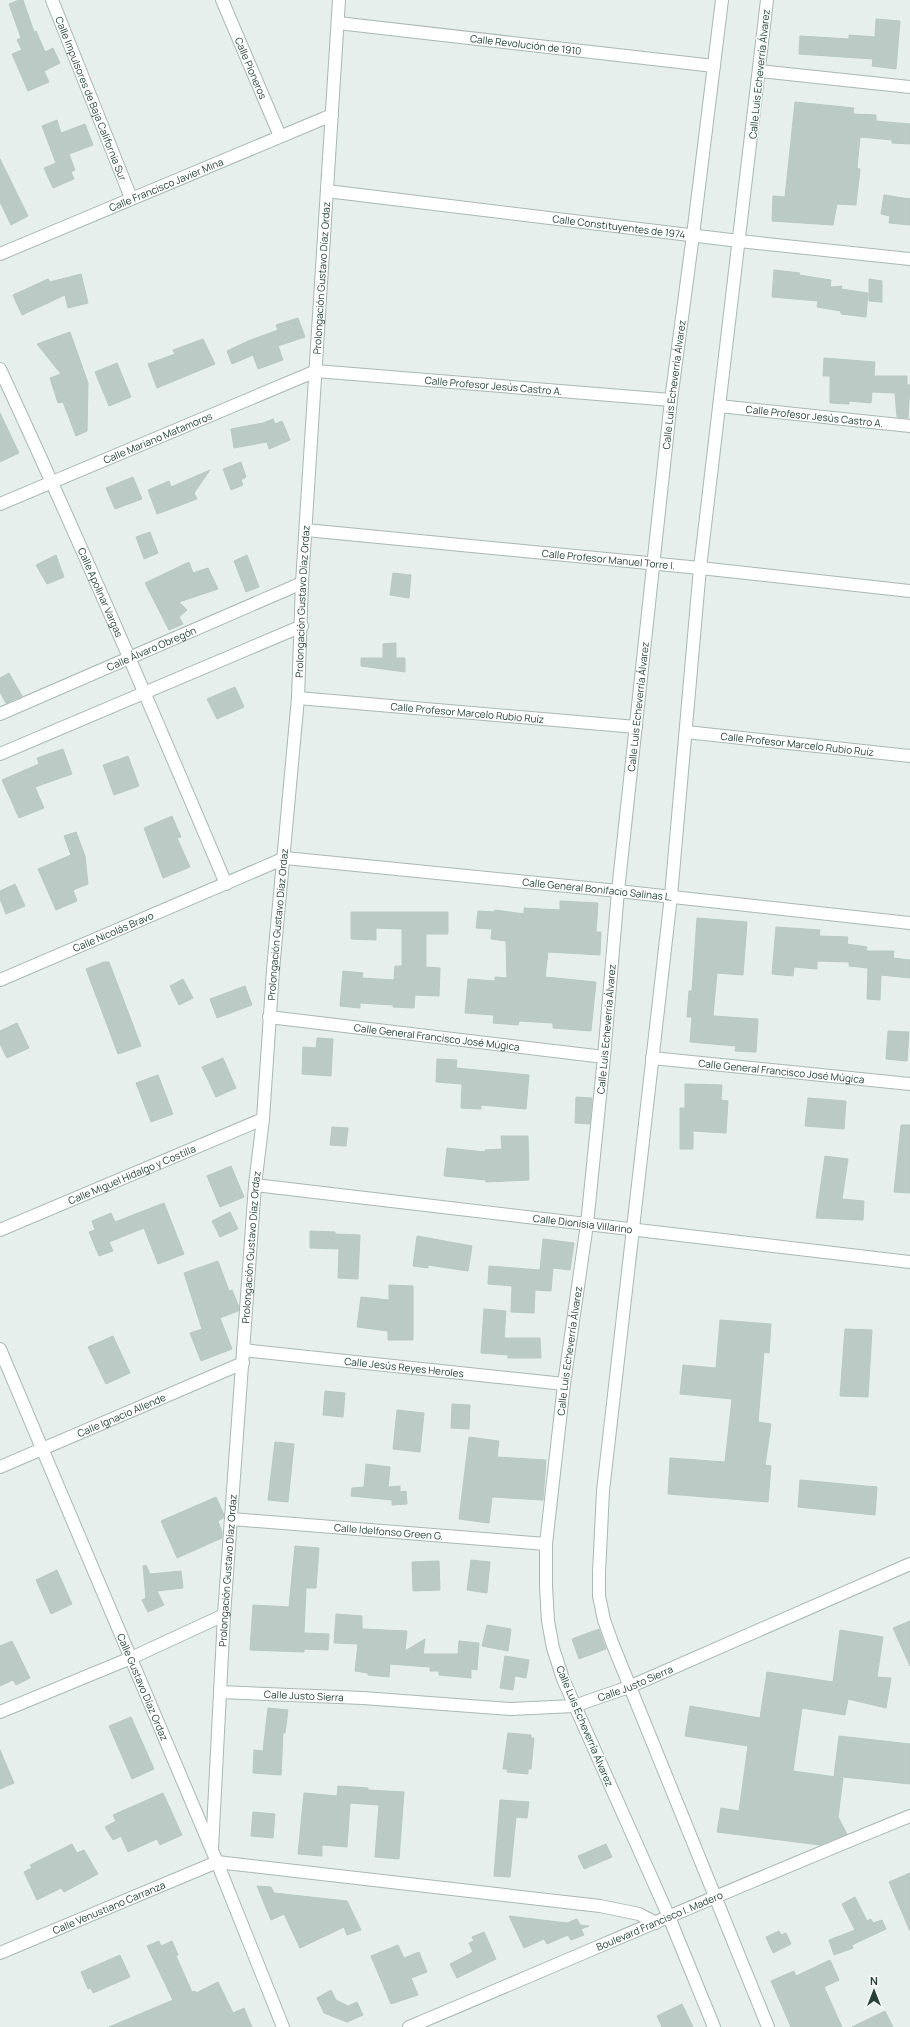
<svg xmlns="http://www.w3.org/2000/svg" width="910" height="2027" font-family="Manrope,sans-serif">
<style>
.building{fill:#bbcac4;stroke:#b8c9c2}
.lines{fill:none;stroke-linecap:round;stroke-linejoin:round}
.minor-casing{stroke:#a8b8b2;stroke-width:14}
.minor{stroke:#fff;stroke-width:12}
.labels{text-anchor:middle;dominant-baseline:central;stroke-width:3;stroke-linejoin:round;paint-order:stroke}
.street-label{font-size:10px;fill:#24423a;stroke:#f7fbf9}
</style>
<rect width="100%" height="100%" fill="#e6efeb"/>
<g class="building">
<polygon points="19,0 23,0 34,32 36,31 45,52 53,48 60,63 44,71 49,82 28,91 12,54 22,50 17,40 21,38 9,4"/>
<polygon points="876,19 900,21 896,69 872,66 873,59 799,54 800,36 849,39 849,35 875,37"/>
<polygon points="795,102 854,108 853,114 876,115 876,121 910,124 910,144 892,143 892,140 860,137 857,168 860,169 856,205 837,204 833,225 772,221 773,196 785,197"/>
<polygon points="57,120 61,133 85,124 93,145 69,154 75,170 71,172 74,179 53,188 44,168 56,163 42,126"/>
<polygon points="0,159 28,216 11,225 0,202"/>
<polygon points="884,195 910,199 910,225 889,223 890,216 881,214"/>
<polygon points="774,270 800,273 799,275 831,280 830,287 842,286 841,289 868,293 866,317 841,314 841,311 817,307 818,301 772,297"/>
<polygon points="81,274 88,303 68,308 65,295 22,315 13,295 48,279 50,282"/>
<polygon points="869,279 882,281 882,302 869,301"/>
<polygon points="298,318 305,337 278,346 283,360 258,369 253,355 232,364 227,351 248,341 278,330 276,325"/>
<polygon points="70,332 88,383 87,431 76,436 63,402 58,403 50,378 61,374 37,344"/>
<polygon points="203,339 215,364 157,388 148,364 175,354 173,350"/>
<polygon points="824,358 875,362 874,376 907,376 907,385 910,385 908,418 897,417 895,393 872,392 871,403 849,401 849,404 830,403 830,376 823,376"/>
<polygon points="117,363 131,397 109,406 95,372"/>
<polygon points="0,413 19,453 0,462"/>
<polygon points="273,419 275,424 282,421 290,440 269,449 267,442 234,448 231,429 263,423"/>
<polygon points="241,462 246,477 241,480 243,485 231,490 223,469"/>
<polygon points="210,470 194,493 197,499 157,514 148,490 169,481 171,487"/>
<polygon points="133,477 142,499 115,509 106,488"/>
<polygon points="150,532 158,553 144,559 136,537"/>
<polygon points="56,555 64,577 47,584 36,565"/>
<polygon points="247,555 259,587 246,592 234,561"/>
<polygon points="189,562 193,573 208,568 218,589 179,602 187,610 179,617 183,624 169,630 145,583"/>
<polygon points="393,573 411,575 409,598 390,595"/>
<polygon points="396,643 396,658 405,658 405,672 361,666 361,658 383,658 383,644"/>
<polygon points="9,673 22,696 6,703 0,692 0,678"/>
<polygon points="235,687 244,707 217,719 207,699"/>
<polygon points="63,749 72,774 35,787 44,808 19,818 2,780 39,764 37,758"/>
<polygon points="128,756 139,786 114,795 103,765"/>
<polygon points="172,816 181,837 177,838 190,867 163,878 144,828"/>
<polygon points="76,832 85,856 88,884 73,890 77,901 56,910 38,869 71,855 64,836"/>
<polygon points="15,884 25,906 6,914 0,899 0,891"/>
<polygon points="560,901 598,903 596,932 601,932 600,955 548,952 545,977 596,982 591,1031 553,1028 553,1023 519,1021 518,1025 493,1023 494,1015 465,1013 468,979 495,981 495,977 507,978 506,941 491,939 492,929 476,928 478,911 494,912 495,910 524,914 524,908 560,910"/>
<polygon points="351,912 448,912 448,934 426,934 426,967 440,968 439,996 415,995 414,1008 393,1007 393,1005 360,1003 360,1008 340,1006 343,971 363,973 362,978 394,980 395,966 402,966 402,929 376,928 376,940 351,939"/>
<polygon points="697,918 747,922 743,975 717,973 713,1016 758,1019 756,1052 735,1051 736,1046 690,1042 692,1017 687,1017 689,991 692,991"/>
<polygon points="776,927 820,930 819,936 848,937 847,944 867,947 866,951 894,951 893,958 910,960 910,978 881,975 880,1000 867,999 868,968 849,966 849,962 817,961 817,969 794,967 793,976 772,974"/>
<polygon points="104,962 109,962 141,1046 118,1054 86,969"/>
<polygon points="183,979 193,998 179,1005 170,986"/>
<polygon points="245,986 252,1005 217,1018 210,999"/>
<polygon points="17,1023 29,1048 7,1058 0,1044 0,1031"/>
<polygon points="888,1031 909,1032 907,1061 886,1059"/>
<polygon points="317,1038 333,1039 331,1076 302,1074 303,1047 316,1048"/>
<polygon points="223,1058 236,1088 216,1097 202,1067"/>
<polygon points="437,1059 457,1060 456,1068 529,1075 526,1109 481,1105 481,1109 461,1108 462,1084 436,1082"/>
<polygon points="158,1075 173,1114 151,1122 136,1083"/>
<polygon points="685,1084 722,1085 721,1100 728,1101 726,1133 693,1131 693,1149 680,1149 680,1108 685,1108"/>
<polygon points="576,1097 592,1098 590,1124 575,1123"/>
<polygon points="808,1098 846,1101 844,1129 805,1126"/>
<polygon points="901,1125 910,1125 910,1193 894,1192"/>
<polygon points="332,1127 348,1128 346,1146 330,1145"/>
<polygon points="501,1136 528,1136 529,1180 486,1182 486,1180 444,1176 447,1148 485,1152 485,1150 502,1149"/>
<polygon points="825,1156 848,1159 842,1199 864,1201 863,1220 816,1218"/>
<polygon points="231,1166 244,1197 220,1207 207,1176"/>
<polygon points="164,1203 184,1254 158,1264 144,1228 109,1242 113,1251 99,1256 89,1232 95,1230 92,1221 111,1213 115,1222"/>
<polygon points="230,1212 238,1229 220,1237 212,1221"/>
<polygon points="310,1231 335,1232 335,1234 360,1235 358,1279 338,1278 339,1249 310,1248"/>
<polygon points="417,1236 472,1246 468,1271 428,1265 428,1268 413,1266"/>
<polygon points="543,1239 574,1243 570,1270 553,1268 551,1291 535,1290 534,1313 511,1312 512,1286 488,1284 489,1266 540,1270"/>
<polygon points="218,1261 229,1291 232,1290 239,1307 238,1311 220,1318 232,1349 201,1361 190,1333 202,1329 184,1273"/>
<polygon points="389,1285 413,1286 413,1340 388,1340 388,1331 357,1327 361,1297 389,1300"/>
<polygon points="484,1309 506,1311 504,1338 540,1338 541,1358 508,1358 508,1355 481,1353"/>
<polygon points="720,1320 771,1324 769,1353 764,1352 758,1422 771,1424 765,1465 771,1466 768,1502 668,1494 670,1458 725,1462 732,1399 680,1394 683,1365 716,1368"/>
<polygon points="845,1329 872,1330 868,1397 840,1396"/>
<polygon points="113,1336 130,1373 106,1384 88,1347"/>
<polygon points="325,1391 345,1393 343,1417 323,1415"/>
<polygon points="452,1404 470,1405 469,1429 451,1428"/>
<polygon points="397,1410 424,1413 420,1452 393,1449"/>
<polygon points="469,1437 499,1441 497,1457 546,1460 543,1500 492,1497 489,1523 459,1519"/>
<polygon points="275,1442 294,1444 288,1502 268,1500"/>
<polygon points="366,1464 390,1467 388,1487 400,1486 400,1492 406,1491 407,1504 392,1505 392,1500 351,1496 352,1488 364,1487"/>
<polygon points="800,1480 877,1487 875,1515 798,1507"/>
<polygon points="216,1497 224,1515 223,1518 218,1521 222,1532 222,1538 177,1558 161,1521"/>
<polygon points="295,1546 319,1548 316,1588 306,1588 304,1633 329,1634 328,1650 304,1649 304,1652 250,1650 253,1605 289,1607"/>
<polygon points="471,1560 490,1562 487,1593 467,1590"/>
<polygon points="439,1561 440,1590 413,1591 412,1562"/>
<polygon points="146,1565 150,1574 181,1571 183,1588 157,1591 164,1605 148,1612 142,1600 146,1598 143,1566"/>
<polygon points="57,1570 72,1604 51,1614 36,1580"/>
<polygon points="336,1614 362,1616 362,1629 407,1631 405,1651 425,1639 423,1654 458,1654 459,1641 479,1643 477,1670 471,1669 471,1678 439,1675 439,1671 430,1671 430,1667 390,1664 389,1677 368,1675 368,1673 355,1671 358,1644 334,1643"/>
<polygon points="910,1621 910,1666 893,1628"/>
<polygon points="487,1625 511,1629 508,1651 482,1646"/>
<polygon points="599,1629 606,1649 579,1659 572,1639"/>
<polygon points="840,1630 883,1637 877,1677 891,1678 886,1708 848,1699 845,1715 802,1708 793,1771 843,1778 838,1817 847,1834 820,1845 717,1832 721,1808 739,1811 748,1746 685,1736 690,1706 760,1718 767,1672 833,1682"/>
<polygon points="12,1641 30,1678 16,1685 13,1680 0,1686 0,1646"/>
<polygon points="505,1656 529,1660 526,1678 515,1676 513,1690 500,1688"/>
<polygon points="268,1708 288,1710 285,1733 283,1733 281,1775 253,1773 254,1750 263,1751"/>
<polygon points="131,1717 154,1769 132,1779 109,1726"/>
<polygon points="508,1733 531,1735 531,1738 534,1738 531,1769 528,1769 528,1774 507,1772 508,1769 503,1769"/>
<polygon points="839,1736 910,1744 910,1784 834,1776"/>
<polygon points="0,1750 14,1783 0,1789"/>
<polygon points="338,1786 368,1788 368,1790 404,1792 399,1859 375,1857 379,1805 350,1803 347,1847 322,1845 322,1856 298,1854 304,1793 337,1796"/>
<polygon points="163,1793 182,1835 160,1845 157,1839 128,1852 121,1836 113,1840 105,1827 116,1821 113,1815"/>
<polygon points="500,1800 529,1802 527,1818 516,1817 510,1877 494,1876"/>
<polygon points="253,1812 275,1814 273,1838 251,1836"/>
<polygon points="72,1844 77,1853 84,1850 98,1874 64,1892 61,1888 37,1900 24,1872 32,1868 30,1865"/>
<polygon points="606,1844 612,1857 584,1869 578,1856"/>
<polygon points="910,1873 910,1931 889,1882"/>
<polygon points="257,1886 271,1887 274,1893 347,1901 361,1930 347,1935 344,1927 300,1948 284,1914 271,1920"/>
<polygon points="855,1897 867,1921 871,1919 873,1923 882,1920 886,1929 852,1945 853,1948 834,1955 829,1940 855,1930 842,1904"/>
<polygon points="509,1916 567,1923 577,1919 580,1925 589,1926 581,1929 584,1935 571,1940 568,1935 547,1944 544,1939 524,1948"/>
<polygon points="779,1931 781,1935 786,1933 791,1944 773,1953 766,1937"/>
<polygon points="484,1932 496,1959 457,1978 450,1964 473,1952 469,1943 474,1941 472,1937"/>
<polygon points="159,1941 161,1946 172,1941 178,1955 176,1956 192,1992 195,1991 196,1993 218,1982 233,2013 244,2008 252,2027 109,2027 173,2000 147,1946"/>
<polygon points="398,1945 404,1958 419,1952 427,1972 411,1978 418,1995 391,2004 371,1956"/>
<polygon points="120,1955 130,1977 93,1993 91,1988 88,1989 81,1972"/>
<polygon points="830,1960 839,1980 824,1987 842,2027 791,2027 771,1981 794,1971 796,1976"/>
<polygon points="331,1990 336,2000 348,2006 357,2002 363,2015 347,2022 324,2013 317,1998"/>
<polygon points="682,2004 693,2027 662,2027 657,2016"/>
<polygon points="885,2011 893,2027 852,2027"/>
</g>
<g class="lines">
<g class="minor-casing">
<g id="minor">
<path id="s1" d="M52,0L131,198"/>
<path id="s2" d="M222,0L280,136"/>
<polyline points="767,0 700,568 671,896 603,1491 599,1573 599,1596 604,1620 613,1645 768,2027"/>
<path id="s3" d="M338,23L714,66"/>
<polyline points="760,71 910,87"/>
<path id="s4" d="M327,191L739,241L910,259"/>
<path id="s5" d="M0,254L332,115"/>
<path id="s6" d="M0,369C79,539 153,711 226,884"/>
<path id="s7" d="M719,406L910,426"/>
<path id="s8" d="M0,504L316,371L671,400"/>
<path id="s9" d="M306,530L700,568L910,591"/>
<path id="s10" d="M298,698L636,727"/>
<path id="s11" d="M0,714L302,583"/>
<path id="s12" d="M686,732L910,756"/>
<polyline points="0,754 302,626"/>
<path id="s13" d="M0,980L285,858L618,891L910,923"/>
<path id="s14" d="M269,1017L604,1057"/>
<path id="s15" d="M652,1058L910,1084"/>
<path id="s16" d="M255,1185L910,1262"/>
<path id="s17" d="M0,1230L263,1119"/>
<path id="s18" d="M0,1349L217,1862L283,2027"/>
<path id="s19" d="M243,1350L564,1384"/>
<path id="s20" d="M0,1467L243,1363"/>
<path id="s21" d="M232,1519L546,1544"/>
<path id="s22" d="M220,1692L363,1698L511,1709L574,1706L629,1687L910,1564"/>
<polyline points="0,1712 131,1658 224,1615"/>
<path id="s23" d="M212,1849L224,1615L255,1185L263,1119L273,970L298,698L302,583L339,0"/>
<path id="s24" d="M0,1953L217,1862L600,1906L639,1914L656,1923"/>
<path id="s25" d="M409,2027C576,1957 742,1884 910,1816"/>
<path id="s26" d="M714,2027L669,1917L563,1679L553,1648L548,1621L546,1586V1544L564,1384L587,1224L604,1057L618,891L671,400L693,235L722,0"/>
</g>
</g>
<use href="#minor" class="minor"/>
</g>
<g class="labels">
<g class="street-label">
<text stroke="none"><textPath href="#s3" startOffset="189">Calle Revolución de 1910</textPath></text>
<text stroke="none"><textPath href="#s2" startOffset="74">Calle Pioneros</textPath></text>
<text transform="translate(759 74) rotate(-84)">Calle Luis Echeverría Álvarez</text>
<text stroke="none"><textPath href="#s1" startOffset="106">Calle Impulsores de Baja California Sur</textPath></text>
<text stroke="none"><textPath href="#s5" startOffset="180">Calle Francisco Javier Mina</textPath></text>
<text stroke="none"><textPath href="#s4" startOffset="294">Calle Constituyentes de 1974</textPath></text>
<text stroke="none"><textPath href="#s23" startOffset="1575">Prolongación Gustavo Díaz Ordaz</textPath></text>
<text stroke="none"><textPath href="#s26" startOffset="1683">Calle Luis Echeverría Álvarez</textPath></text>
<text stroke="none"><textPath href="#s8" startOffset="521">Calle Profesor Jesús Castro A.</textPath></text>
<text stroke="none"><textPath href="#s7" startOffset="96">Calle Profesor Jesús Castro A.</textPath></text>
<text stroke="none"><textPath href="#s8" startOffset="171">Calle Mariano Matamoros</textPath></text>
<text stroke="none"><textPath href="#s9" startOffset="304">Calle Profesor Manuel Torre I.</textPath></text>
<text stroke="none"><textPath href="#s6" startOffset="245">Calle Apolinar Vargas</textPath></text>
<text stroke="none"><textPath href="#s23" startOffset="1251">Prolongación Gustavo Díaz Ordaz</textPath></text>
<text stroke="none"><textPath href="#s11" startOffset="165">Calle Álvaro Obregón</textPath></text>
<text stroke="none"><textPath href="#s26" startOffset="1359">Calle Luis Echeverría Álvarez</textPath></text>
<text stroke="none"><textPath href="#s10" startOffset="170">Calle Profesor Marcelo Rubio Ruíz</textPath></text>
<text stroke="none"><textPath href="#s12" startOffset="112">Calle Profesor Marcelo Rubio Ruíz</textPath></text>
<text stroke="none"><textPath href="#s13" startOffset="624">Calle General Bonifacio Salinas L.</textPath></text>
<text stroke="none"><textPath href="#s23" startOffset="927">Prolongación Gustavo Díaz Ordaz</textPath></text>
<text stroke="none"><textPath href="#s13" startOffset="123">Calle Nicolás Bravo</textPath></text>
<text stroke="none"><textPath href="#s26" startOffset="1035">Calle Luis Echeverría Álvarez</textPath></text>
<text stroke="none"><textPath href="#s14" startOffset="169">Calle General Francisco José Múgica</textPath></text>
<text stroke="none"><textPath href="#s15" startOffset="130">Calle General Francisco José Múgica</textPath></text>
<text stroke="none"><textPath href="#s17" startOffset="143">Calle Miguel Hidalgo y Costilla</textPath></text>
<text stroke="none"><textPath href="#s16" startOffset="330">Calle Dionisia Villarino</textPath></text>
<text stroke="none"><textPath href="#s23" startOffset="603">Prolongación Gustavo Díaz Ordaz</textPath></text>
<text stroke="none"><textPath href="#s26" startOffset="711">Calle Luis Echeverría Álvarez</textPath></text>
<text stroke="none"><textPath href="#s19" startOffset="162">Calle Jesús Reyes Heroles</textPath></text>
<text stroke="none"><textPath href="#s20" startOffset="132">Calle Ignacio Allende</textPath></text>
<text stroke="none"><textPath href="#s21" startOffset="157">Calle Idelfonso Green G.</textPath></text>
<text stroke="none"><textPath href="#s23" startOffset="279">Prolongación Gustavo Díaz Ordaz</textPath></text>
<text stroke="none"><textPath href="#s22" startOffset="420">Calle Justo Sierra</textPath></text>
<text stroke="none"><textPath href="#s18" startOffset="367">Calle Gustavo Díaz Ordaz</textPath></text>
<text stroke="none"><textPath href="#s22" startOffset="84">Calle Justo Sierra</textPath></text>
<text transform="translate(585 1726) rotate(67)">Calle Luis Echeverría Álvarez</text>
<text stroke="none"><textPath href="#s24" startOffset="118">Calle Venustiano Carranza</textPath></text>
<text stroke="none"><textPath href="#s25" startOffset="272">Boulevard Francisco I. Madero</textPath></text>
</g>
</g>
<g transform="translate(874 1991)" stroke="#f7fbf9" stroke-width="3" paint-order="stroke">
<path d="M0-3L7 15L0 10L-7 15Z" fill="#24423a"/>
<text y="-6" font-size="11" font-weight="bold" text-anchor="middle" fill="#24423a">N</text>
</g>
</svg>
